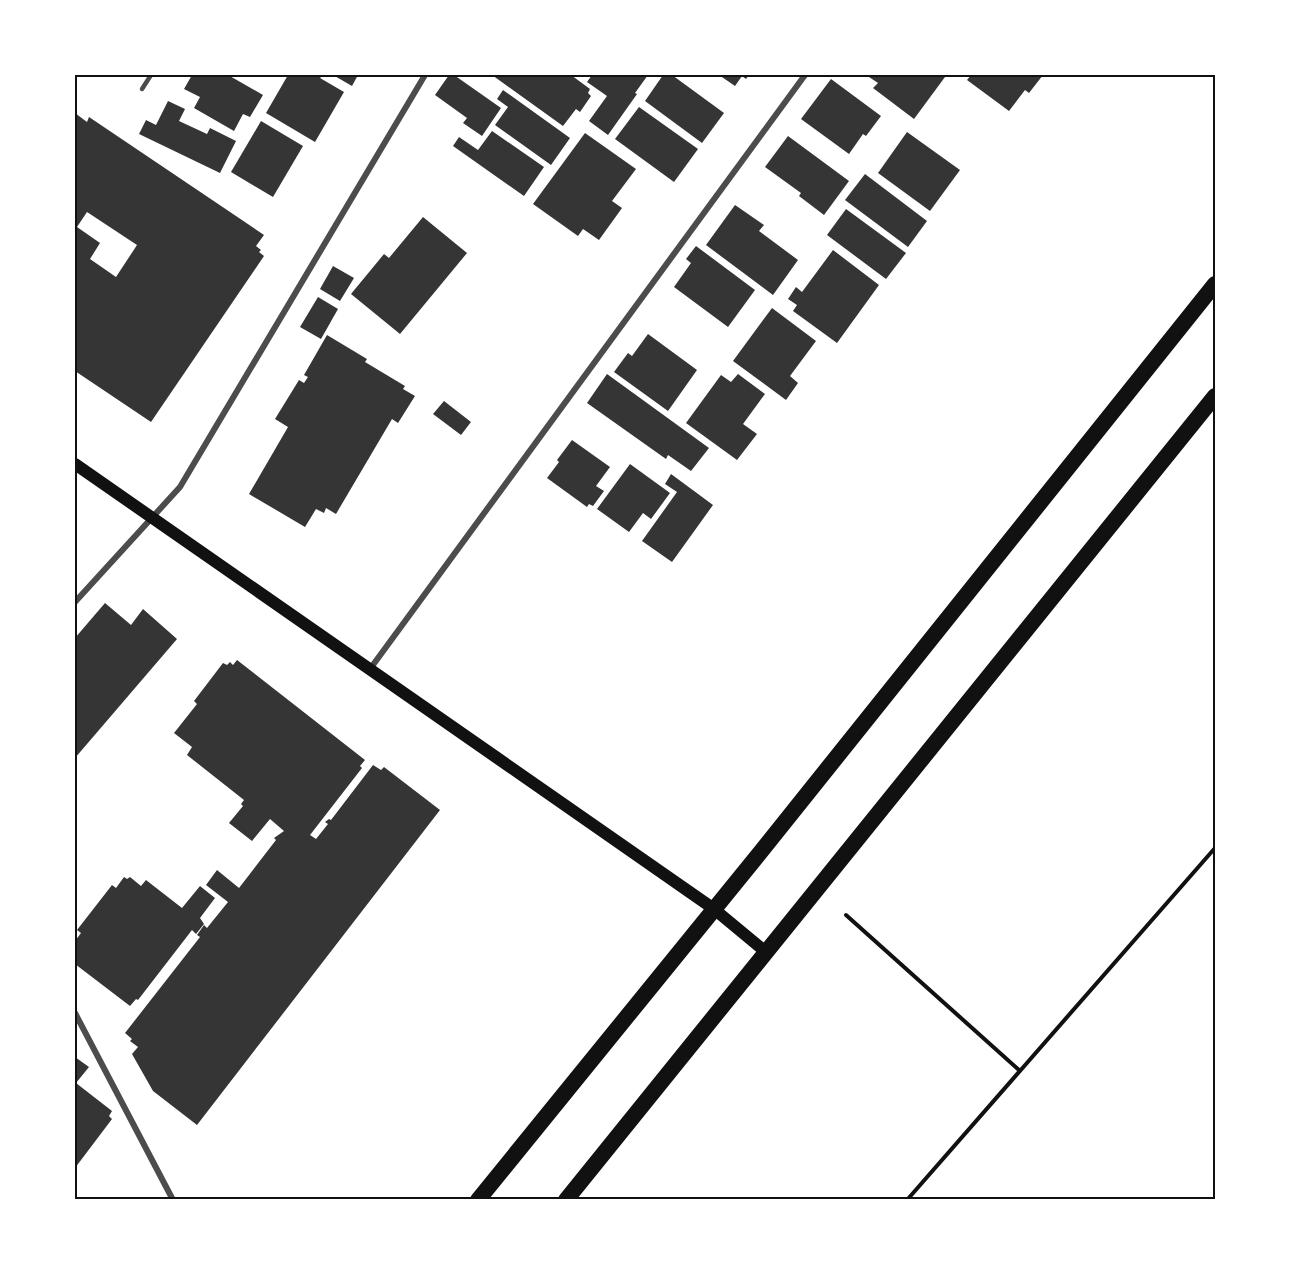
<svg xmlns="http://www.w3.org/2000/svg" width="1290" height="1275" font-family="Manrope,sans-serif">
<style>
.building{fill:#353535;fill-rule:evenodd}
.lines{fill:none;stroke-linecap:round;stroke-linejoin:round}
.path{stroke:#111;stroke-width:4}
.service{stroke:#4c4c4c;stroke-width:4.5}
.minor{stroke:#4c4c4c;stroke-width:6}
.secondary{stroke:#111;stroke-width:12}
.trunk{stroke:#111;stroke-width:16}
.neatline{fill:none;stroke:#111;stroke-width:2}
</style>
<rect width="100%" height="100%" fill="#fff"/>
<g class="building">
<polygon points="192,75 228,75 263,95 250,117 243,114 234,131 194,108 200,97 184,89"/>
<polygon points="288,75 323,75 320,78 344,92 315,142 266,113"/>
<polygon points="333,75 358,75 352,86"/>
<polygon points="449,75 454,75 501,108 482,136 463,123 467,118 435,95"/>
<polygon points="492,75 571,75 590,89 588,93 591,96 580,112 576,109 563,126"/>
<polygon points="592,75 648,75 635,93 637,94 608,135 589,121 607,96 587,82"/>
<polygon points="663,75 672,75 724,113 702,143 645,101"/>
<polygon points="719,75 749,75 746,79 742,76 735,86"/>
<polygon points="866,75 943,75 945,77 914,119 873,88 878,83"/>
<polygon points="971,75 1043,75 1029,93 1025,90 1009,111 967,80"/>
<polygon points="831,79 881,116 866,136 863,134 849,154 801,119"/>
<polygon points="503,90 570,138 551,165 495,125 508,107 497,99"/>
<polygon points="168,101 185,109 179,121 207,134 210,128 236,141 220,173 139,134 146,120 156,125"/>
<polygon points="639,107 698,149 674,182 615,139"/>
<path d="M75,113L87,122L89,117L264,235L256,246L261,250L259,252L264,256L151,422L75,371ZM87,212L137,245L116,277L90,259L100,243L77,227Z"/>
<polygon points="261,121 303,146 273,197 231,172"/>
<polygon points="492,131 544,167 524,196 453,146 459,137 478,150"/>
<polygon points="907,132 960,170 930,211 878,173"/>
<polygon points="585,133 636,169 612,201 622,208 599,240 583,229 578,236 533,204"/>
<polygon points="788,136 849,181 824,215 799,196 801,193 765,167"/>
<polygon points="865,174 927,221 908,247 845,200"/>
<polygon points="735,205 764,225 759,231 798,260 773,295 706,245"/>
<polygon points="846,209 906,253 886,279 827,235"/>
<polygon points="423,217 467,253 400,334 351,294 384,254 389,258"/>
<polygon points="696,246 755,290 728,327 674,287 691,263 686,259"/>
<polygon points="833,250 879,285 837,343 793,311 797,305 788,299 796,287 802,292"/>
<polygon points="333,266 354,278 340,301 320,289"/>
<polygon points="318,297 338,309 321,339 300,327"/>
<polygon points="772,308 816,341 790,376 798,383 786,400 733,361"/>
<polygon points="648,334 697,370 668,411 614,372 628,353 632,356"/>
<polygon points="327,335 367,359 365,362 405,386 403,389 415,396 398,423 392,419 336,514 326,508 324,513 316,509 305,527 249,494 288,427 275,419 299,380 304,383 308,377 304,375"/>
<polygon points="607,374 709,448 691,471 668,455 666,459 587,403"/>
<polygon points="738,374 765,394 743,424 757,434 737,460 686,423 721,375 731,382"/>
<polygon points="444,401 471,422 461,435 433,414"/>
<polygon points="572,440 610,467 596,486 604,491 593,506 589,504 587,507 547,478 559,462 557,460"/>
<polygon points="630,464 670,493 651,519 643,513 629,532 597,509"/>
<polygon points="671,474 713,505 672,562 642,541 677,492 665,484"/>
<polygon points="105,603 131,625 143,609 177,639 75,758 75,638"/>
<polygon points="237,660 365,760 360,766 362,768 310,835 316,839 328,824 325,822 329,819 331,820 373,765 381,770 384,767 440,810 197,1125 153,1091 132,1054 138,1047 130,1041 132,1039 125,1033 200,937 197,935 204,925 207,928 228,902 206,885 217,870 239,888 276,840 274,838 284,831 270,819 252,841 229,823 243,806 241,804 244,800 187,755 192,747 174,733 197,704 194,701 223,663 227,665 230,662 233,665"/>
<polygon points="124,877 127,879 130,877 141,886 146,880 182,908 200,886 215,898 200,918 204,924 196,934 192,930 138,1000 136,999 130,1006 75,964 75,941 81,933 77,930 112,885 116,888"/>
<polygon points="75,1057 89,1067 76,1083 112,1111 109,1116 112,1119 75,1168"/>
</g>
<g class="lines">
<g class="path">
<polyline points="846,915 1019,1070"/>
<polyline points="907,1200 1215,848"/>
</g>
<polyline class="service" points="142,89 151,75"/>
<g class="minor">
<polyline points="75,602 180,487 425,75"/>
<polyline points="370,669 805,75"/>
<polyline points="75,1013 173,1200"/>
</g>
<polyline class="secondary" points="75,464 714,909 767,953"/>
<g class="trunk">
<polyline points="478,1200 763,849 1215,284"/>
<polyline points="566,1200 1215,396"/>
</g>
</g>
<rect width="1290" height="1275" fill="none" stroke="#ffffff" stroke-width="153"/>
<rect x="76" y="76" width="1138" height="1122" class="neatline"/>
</svg>
